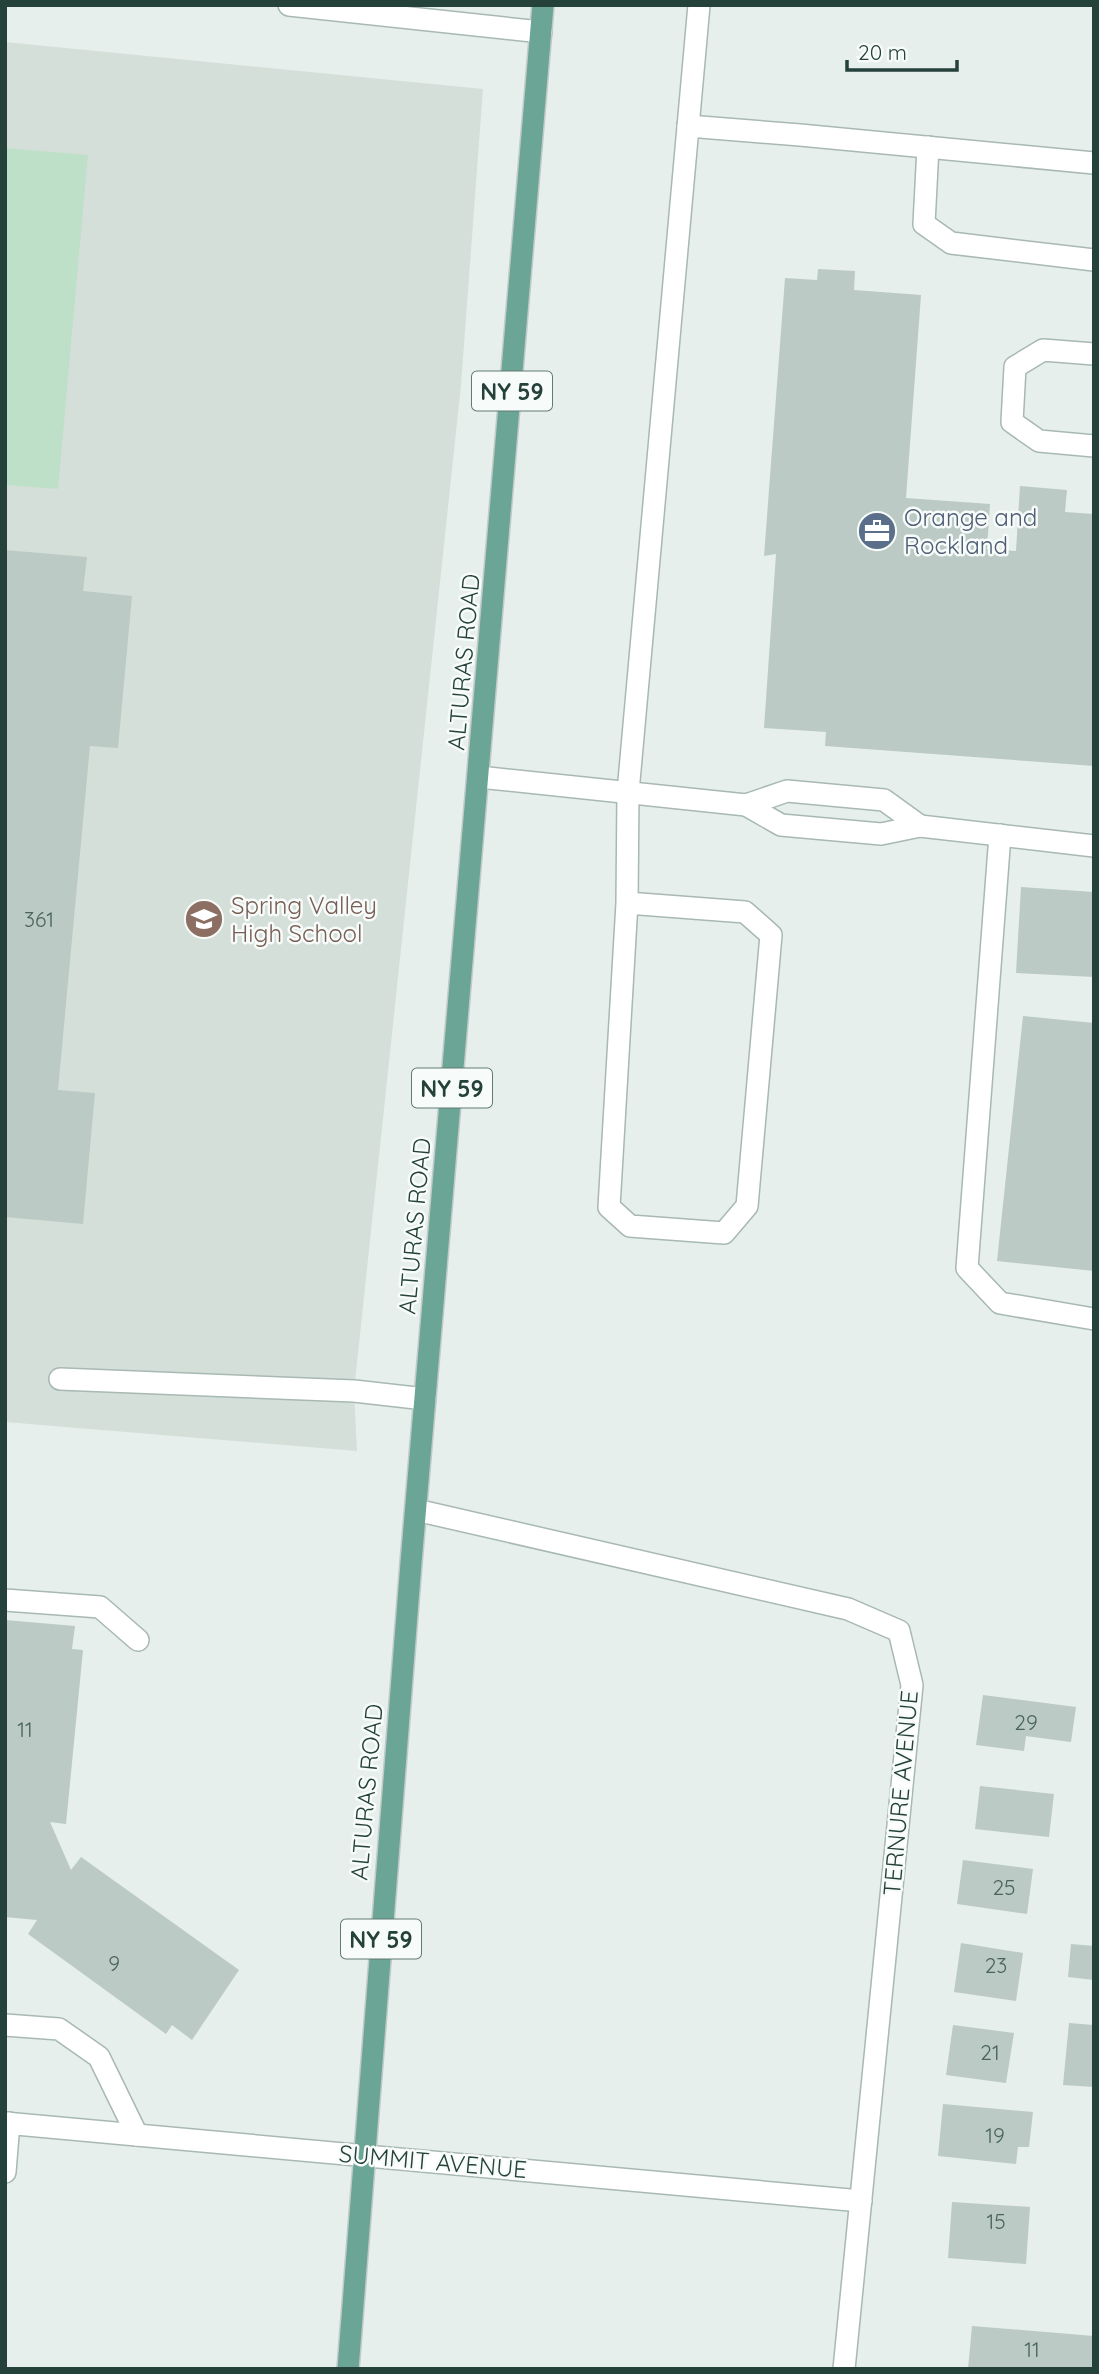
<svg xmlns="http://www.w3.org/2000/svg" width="1099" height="2374" font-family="Quicksand,sans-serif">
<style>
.built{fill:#d4dfda}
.green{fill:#bfe0c8}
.building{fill:#bbcac4}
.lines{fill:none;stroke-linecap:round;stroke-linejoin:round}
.minor-casing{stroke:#a8b8b2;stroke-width:24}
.major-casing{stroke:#c2cac8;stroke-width:24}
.minor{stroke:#fff;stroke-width:21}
.major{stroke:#6aa596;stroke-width:21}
.labels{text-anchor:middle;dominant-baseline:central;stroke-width:5;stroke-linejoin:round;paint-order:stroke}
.number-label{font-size:21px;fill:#4a645c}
.shield{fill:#f7fbf9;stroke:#637a73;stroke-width:2}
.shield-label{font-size:23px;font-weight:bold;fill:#24423a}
.service-label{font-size:24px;fill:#4e5e75;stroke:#f7fbf9;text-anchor:start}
.street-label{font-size:24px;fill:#24423a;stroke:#f7fbf9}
.education-label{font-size:24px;fill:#785e54;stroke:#f7fbf9;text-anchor:start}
</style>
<rect width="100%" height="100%" fill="#e6efeb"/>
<polygon class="built" points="5,42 483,89 461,385 354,1391 357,1451 5,1422"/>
<polygon class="green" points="5,148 88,155 58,489 5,485"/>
<g class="building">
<polygon points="818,269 855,271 854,290 921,295 906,498 990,504 987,549 1016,551 1020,486 1067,490 1065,512 1094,514 1094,766 825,746 826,732 764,728 776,554 764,556 785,278 817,280"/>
<polygon points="5,550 87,557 83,591 132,596 118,748 90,746 58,1090 95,1093 83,1224 5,1217"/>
<polygon points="1021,887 1094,892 1094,977 1016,973"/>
<polygon points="1023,1016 1094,1023 1094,1271 997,1261"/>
<polygon points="5,1620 75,1626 72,1649 83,1650 66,1824 50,1822 71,1870 81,1857 239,1970 192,2040 172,2025 166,2034 28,1934 37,1920 5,1917"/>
<polygon points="983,1695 1076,1707 1071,1742 1026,1736 1024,1751 976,1745"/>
<polygon points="980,1786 1054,1794 1049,1837 975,1829"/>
<polygon points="963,1860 1033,1869 1027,1914 957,1904"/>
<polygon points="961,1943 1023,1953 1016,2001 954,1992"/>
<polygon points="1071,1944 1094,1946 1094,1980 1068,1977"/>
<polygon points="1069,2023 1094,2025 1094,2087 1063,2085"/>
<polygon points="953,2025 1014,2033 1006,2083 946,2075"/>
<polygon points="943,2104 1033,2112 1029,2147 1018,2147 1016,2164 938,2156"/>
<polygon points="952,2202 1030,2207 1026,2264 948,2258"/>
<polygon points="972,2326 1094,2336 1094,2369 968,2369"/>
</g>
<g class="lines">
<g class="minor-casing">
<g id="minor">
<polyline points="289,5 541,32"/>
<polyline points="688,126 800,135 1094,163"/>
<polyline points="928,147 924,224 951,243 1094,260"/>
<polyline points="1094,354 1043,350 1015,367 1012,422 1039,441 1094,446"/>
<polyline points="479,777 746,805 787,791 884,800 920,826"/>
<polyline points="746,805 781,825 881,834 920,826 1094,846"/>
<polyline points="1000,835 967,1268 1000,1303 1094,1319"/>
<polyline points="627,903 745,912 771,935 747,1206 724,1233 630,1226 609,1207 627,903 628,792 699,5"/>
<polyline points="60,1379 354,1391 425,1399"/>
<polyline points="416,1510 848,1609 899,1631 912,1685 844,2369"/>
<polyline points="5,1600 100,1607 138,1640"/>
<polyline points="5,2025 59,2029 99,2057 137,2135"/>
<polyline points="5,2123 861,2201"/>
<polyline points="5,2172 9,2123"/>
</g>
</g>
<g class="major-casing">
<polyline id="major" points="348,2369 411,1563 543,5"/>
</g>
<use href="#minor" class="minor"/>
<use href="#major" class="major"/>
</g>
<defs>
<g id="office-disc" transform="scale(2.0125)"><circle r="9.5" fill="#5c6f8a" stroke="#f7fbf9"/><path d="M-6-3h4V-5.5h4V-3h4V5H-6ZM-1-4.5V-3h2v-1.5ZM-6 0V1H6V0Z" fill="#fff"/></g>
<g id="school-disc" transform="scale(2.0125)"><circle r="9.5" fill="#8d6e63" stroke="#f7fbf9"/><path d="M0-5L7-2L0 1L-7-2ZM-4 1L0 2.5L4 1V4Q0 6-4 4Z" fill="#fff"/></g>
</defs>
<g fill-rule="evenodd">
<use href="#office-disc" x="877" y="531"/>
<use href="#school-disc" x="204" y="919"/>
</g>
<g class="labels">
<g class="number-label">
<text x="39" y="919">361</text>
<text x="1026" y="1722">29</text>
<text x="25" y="1729">11</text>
<text x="1004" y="1887">25</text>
<text x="114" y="1963">9</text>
<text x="996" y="1965">23</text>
<text x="990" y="2052">21</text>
<text x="995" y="2135">19</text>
<text x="996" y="2221">15</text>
<text x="1032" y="2349">11</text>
</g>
<g class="shield">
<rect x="472" y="371.5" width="80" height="39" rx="5"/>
<rect x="412" y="1068.5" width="80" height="39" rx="5"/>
<rect x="341" y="1919.5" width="80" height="39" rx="5"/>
</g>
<g class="shield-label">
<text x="512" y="391">NY 59</text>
<text x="452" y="1088">NY 59</text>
<text x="381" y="1939">NY 59</text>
</g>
<g class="service-label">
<text x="904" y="517">Orange and<tspan x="904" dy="28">Rockland</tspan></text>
</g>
<g class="street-label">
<text transform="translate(463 662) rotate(-85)">ALTURAS ROAD</text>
<text transform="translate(414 1226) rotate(-85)">ALTURAS ROAD</text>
<text transform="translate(366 1792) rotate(-85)">ALTURAS ROAD</text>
<text transform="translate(900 1793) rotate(-85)">TERNURE AVENUE</text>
<text transform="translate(433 2161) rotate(5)">SUMMIT AVENUE</text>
</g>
<g class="education-label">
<text x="231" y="905">Spring Valley<tspan x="231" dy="28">High School</tspan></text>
</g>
</g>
<rect width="1099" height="2374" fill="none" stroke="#24423a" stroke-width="14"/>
<path d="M847 60v10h110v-10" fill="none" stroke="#24423a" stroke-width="3.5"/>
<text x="858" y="60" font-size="21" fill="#24423a" stroke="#f7fbf9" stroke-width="5" paint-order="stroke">20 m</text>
</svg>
